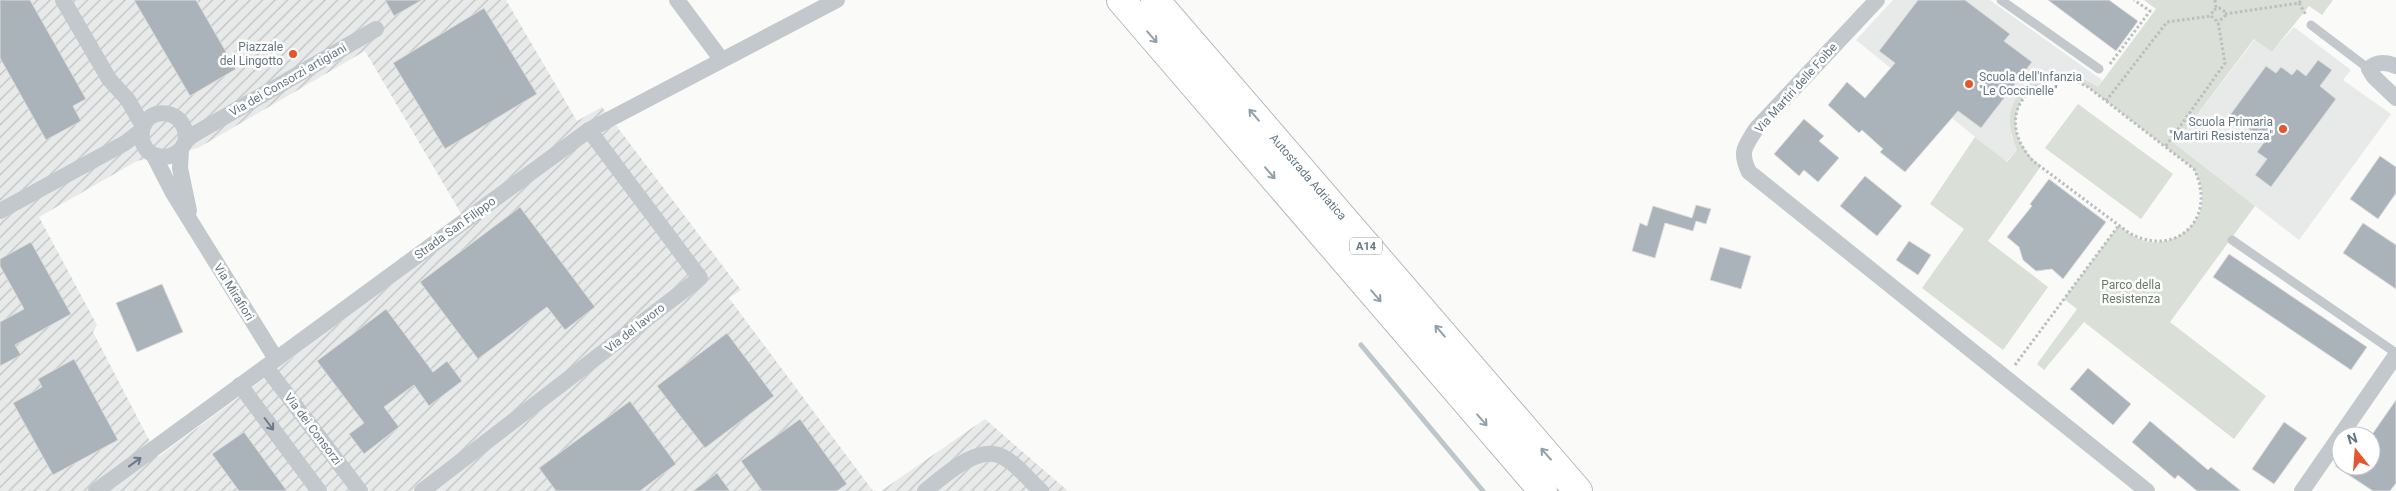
<svg xmlns="http://www.w3.org/2000/svg" width="2396" height="491" font-family="Roboto,sans-serif">
<style>
.built{fill:#e8e9e9}
.industrial{fill:url(#industrial-furrows);fill-rule:evenodd}
.park{fill:#dadfd7}
.lines{fill:none;stroke-linecap:round;stroke-linejoin:round}
.stream{stroke:#bbc7cb;stroke-width:5}
.building{fill:#aab3b9;stroke:#dcdcda}
.highway-casing{stroke:#b4b9bd;stroke-width:30}
.path{stroke:#bbbfc2;stroke-width:3;stroke-dasharray:2.5 2.5;stroke-linecap:butt}
.lane{stroke:#c3c8cc;stroke-width:9}
.street{stroke:#c3c8cc;stroke-width:16}
.highway{stroke:#fff;stroke-width:28}
.oneway{stroke:#939fa8}
.oneway2{stroke:#6a7a87}
.poi-dot{fill:#e4572e;stroke:#fff;stroke-width:2}
.labels{text-anchor:middle;dominant-baseline:central;stroke-width:5;stroke-linejoin:round;paint-order:stroke}
.shield{fill:#fff;stroke:#939fa8;stroke-width:1}
.shield-label{font-size:11px;font-weight:bold;fill:#657683}
.poi-label{font-size:12px;fill:#657683;stroke:#fff;text-anchor:end}
.street-label{font-size:12px;fill:#657683;stroke:#fff}
.park-label{font-size:12px;fill:#687a64;stroke:#fff}
</style>
<defs>
<pattern id="industrial-furrows" width="10" height="10" patternUnits="userSpaceOnUse" patternTransform="scale(1.25)"><rect width="10" height="10" fill="#e8e9e9"/><path d="M-1 1l2-2M0 10L10 0M9 11l2-2" fill="none" stroke="#c0c1c2"/></pattern>
</defs>
<rect width="100%" height="100%" fill="#fafaf8"/>
<g class="built">
<polygon points="1893,0 1990,0 2102,80 2098,88 2086,79 2070,73 2024,88 2011,135 2017,150 2006,162 1856,40"/>
<polygon points="2294,27 2351,70 2343,80 2391,114 2299,240 2175,144 2255,39 2272,52"/>
</g>
<g class="industrial">
<path d="M0,0H506L577,121L602,107L741,290L729,298L873,491H0ZM365,51L469,227L158,457L93,332L97,325L39,217L137,161L198,148Z"/>
<polygon points="985,419 1068,491 881,491"/>
</g>
<g class="park">
<path d="M2144,0H2333L2322,15L2309,6L2272,52L2254,39L2175,144L2255,206L2170,322L2266,396L2234,439L2084,322L2044,370L2037,364L2077,309L2064,299L2119,225C2126,231 2133,237 2142,240C2170,250 2205,226 2202,195C2202,185 2198,178 2194,169L2088,87C2027,58 1987,126 2041,166L1988,241L2048,287L2003,350L1922,288L1964,229L1930,204L1975,137L2007,162L2017,150C2013,140 2010,131 2010,120C2010,90 2042,68 2070,73C2081,75 2089,82 2098,87L2156,9Z"/>
<polygon points="2078,104 2173,174 2141,219 2045,148"/>
</g>
<g class="lines">
<polyline class="stream" points="1361,345 1483,491"/>
</g>
<g class="building">
<polygon points="0,0 30,0 86,99 73,106 81,121 46,140 0,58"/>
<polygon points="134,0 196,0 236,69 190,96"/>
<polygon points="385,0 422,0 394,16"/>
<polygon points="1918,0 1965,0 2010,34 2004,41 2032,62 1981,128 1958,111 1905,172 1880,152 1883,149 1862,130 1859,133 1828,105 1847,82 1865,98 1895,63 1879,51"/>
<polygon points="2048,0 2109,0 2138,21 2116,51"/>
<polygon points="484,8 537,94 445,149 393,63"/>
<polygon points="2318,60 2332,70 2320,86 2336,99 2271,187 2255,175 2267,159 2257,152 2265,141 2230,115 2266,66 2276,73 2281,67 2292,75 2297,69 2306,76"/>
<polygon points="1804,119 1824,136 1819,141 1839,158 1818,182 1804,170 1799,176 1774,154"/>
<polygon points="2380,156 2396,167 2396,193 2378,219 2350,199"/>
<polygon points="1865,176 1902,206 1877,236 1840,206"/>
<polygon points="2049,179 2106,222 2063,279 2052,269 2036,271 2023,260 2019,247 2007,237 2032,206 2030,204"/>
<polygon points="1696,205 1711,209 1706,224 1696,221 1693,231 1665,223 1655,258 1632,251 1640,223 1647,226 1653,206 1692,218"/>
<polygon points="520,207 595,307 565,330 547,307 478,359 420,282"/>
<polygon points="2363,223 2396,245 2396,289 2343,253"/>
<polygon points="1909,241 1931,255 1918,275 1896,260"/>
<polygon points="31,242 71,314 15,345 21,355 0,366 0,322 24,309 0,266 0,259"/>
<polygon points="1720,247 1751,256 1741,289 1710,280"/>
<polygon points="2229,254 2367,347 2351,370 2213,277"/>
<polygon points="162,284 183,332 137,352 116,303"/>
<polygon points="386,309 433,372 447,361 462,381 429,406 414,385 384,407 399,427 364,454 349,434 364,423 317,361"/>
<polygon points="727,333 774,396 705,448 657,386"/>
<polygon points="74,359 118,440 53,475 13,403 42,387 38,379"/>
<polygon points="2088,368 2131,404 2113,425 2070,389"/>
<polygon points="2396,400 2396,483 2390,491 2373,491 2335,466 2371,466 2371,436"/>
<polygon points="630,401 676,464 640,491 556,491 539,468"/>
<polygon points="800,419 847,484 837,491 762,491 741,461"/>
<polygon points="2150,421 2208,470 2211,467 2241,491 2197,491 2178,475 2175,479 2132,442"/>
<polygon points="2284,422 2307,438 2274,484 2252,469"/>
<polygon points="244,432 287,491 239,491 212,454"/>
<polygon points="717,473 730,491 693,491"/>
</g>
<g class="lines">
<g class="highway-casing">
<g id="highway">
<polyline points="1121,0 1543,491"/>
<polyline points="1155,0 1578,491"/>
</g>
</g>
<g class="path">
<polyline points="2215,0 2216,8"/>
<polyline points="2299,3 2306,15"/>
<polyline points="2225,14 2299,3 2301,0"/>
<polyline points="2110,64 2150,11 2134,0"/>
<path d="M2058,78L2074,80L2088,87L2194,169C2218,218 2177,259 2129,233L2033,161C2002,127 2013,89 2058,78Z"/>
<polyline points="2106,101 2167,22 2211,16"/>
<polyline points="2166,146 2225,63 2218,22 2211,16 2213,10 2219,8 2224,11 2225,16 2218,22"/>
<polyline points="2015,365 2119,225"/>
</g>
<g class="lane">
<polyline points="2001,0 2099,69"/>
<polyline points="2311,25 2369,69"/>
<polyline points="2232,240 2396,353"/>
</g>
<g class="street">
<polyline points="63,0 109,79 128,100 143,126"/>
<polyline points="677,0 721,59"/>
<path d="M1877,0L1756,129C1745,147 1739,151 1749,172L2147,491"/>
<path d="M2396,66C2386,62 2377,61 2369,69L2374,77L2396,98"/>
<path d="M186,139C187,108 145,104 142,132C138,161 179,166 186,139L376,29"/>
<polyline points="181,150 180,168 189,211"/>
<polyline points="154,156 173,193 276,359"/>
<polyline points="0,211 125,143 142,130"/>
<polyline points="266,367 360,491"/>
<polyline points="240,385 319,491"/>
<polyline points="96,491 589,130 837,0"/>
<polyline points="422,491 700,278 589,130"/>
<path d="M925,491C943,477 978,443 1003,457C1017,464 1029,480 1041,491"/>
<polyline points="2302,491 2396,355"/>
</g>
<use href="#highway" class="highway"/>
</g>
<defs><path id="oneway-shaft" d="M-6 0H5M1.5-3L5.5 0L1.5 3" fill="none" stroke-width="1.6" stroke-linecap="round" stroke-linejoin="round" transform="scale(1.25)"/></defs>
<g class="oneway">
<use href="#oneway-shaft" transform="translate(1152 37) rotate(49)"/>
<use href="#oneway-shaft" transform="translate(1254 115) rotate(-131)"/>
<use href="#oneway-shaft" transform="translate(1270 173) rotate(49)"/>
<use href="#oneway-shaft" transform="translate(1376 296) rotate(49)"/>
<use href="#oneway-shaft" transform="translate(1440 331) rotate(-131)"/>
<use href="#oneway-shaft" transform="translate(1482 420) rotate(49)"/>
<use href="#oneway-shaft" transform="translate(1546 454) rotate(-131)"/>
</g>
<g class="oneway2">
<use href="#oneway-shaft" transform="translate(269 424) rotate(53)"/>
<use href="#oneway-shaft" transform="translate(135 462) rotate(-36)"/>
</g>
<g class="poi-dot">
<circle cx="293" cy="54" r="5"/>
<circle cx="1969" cy="84" r="5"/>
<circle cx="2283" cy="129" r="5"/>
</g>
<g class="labels">
<rect class="shield" x="1350" y="237.5" width="32" height="17" rx="4"/>
<g class="shield-label">
<text x="1366" y="246">A14</text>
</g>
<g class="poi-label">
<text x="283" y="47">Piazzale<tspan x="283" dy="14">del Lingotto</tspan></text>
<text x="1979" y="77" text-anchor="start">Scuola dell'Infanzia<tspan x="1979" dy="14">"Le Coccinelle"</tspan></text>
<text x="2273" y="122">Scuola Primaria<tspan x="2273" dy="14">"Martiri Resistenza"</tspan></text>
</g>
<g class="street-label">
<text transform="translate(288 80) rotate(-30)">Via dei Consorzi artigiani</text>
<text transform="translate(1796 88) rotate(-48)">Via Martiri delle Foibe</text>
<text transform="translate(1308 177) rotate(49)">Autostrada Adriatica</text>
<text transform="translate(455 228) rotate(-36)">Strada San Filippo</text>
<text transform="translate(234 292) rotate(58)">Via Mirafiori</text>
<text transform="translate(635 328) rotate(-38)">Via del lavoro</text>
<text transform="translate(313 429) rotate(53)">Via dei Consorzi</text>
</g>
<g class="park-label">
<text x="2131" y="285">Parco della<tspan x="2131" dy="14">Resistenza</tspan></text>
</g>
</g>
<g transform="translate(2356 451) rotate(343)"><circle r="24" fill="#ffffff" stroke="#c1c8cd"/>
<path d="M0-4L9 19L0 12L-9 19Z" fill="#e4572e"/>
<text y="-8" font-size="14" font-weight="bold" text-anchor="middle" fill="#657683">N</text>
</g>
</svg>
